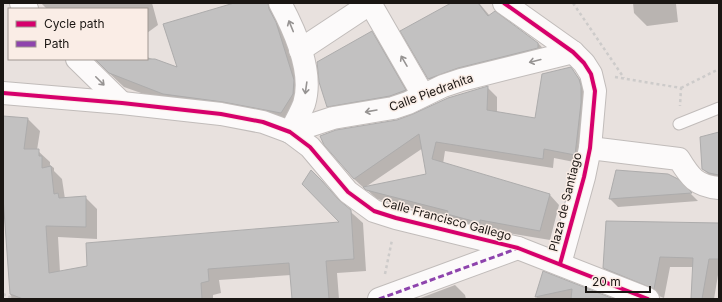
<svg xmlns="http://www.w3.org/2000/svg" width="722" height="302" font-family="Inter,sans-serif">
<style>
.shadow{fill:#0003}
.building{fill:#c2c1c1;stroke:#adacac}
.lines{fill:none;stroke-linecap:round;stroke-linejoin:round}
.lane-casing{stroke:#c1bcba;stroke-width:13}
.street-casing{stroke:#c1bcba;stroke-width:24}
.secondary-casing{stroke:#c1bcba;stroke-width:24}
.path{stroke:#cdcbca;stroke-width:2.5;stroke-dasharray:3 3;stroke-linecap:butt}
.lane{stroke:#fcfafa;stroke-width:11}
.street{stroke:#fcfafa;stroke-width:22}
.secondary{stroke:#fcfafa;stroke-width:22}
.quiet{stroke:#8e44ad;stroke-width:3;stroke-dasharray:6 3;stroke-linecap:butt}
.cycleway-casing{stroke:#faede6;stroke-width:6}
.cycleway{stroke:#d6006c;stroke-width:4}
.oneway{stroke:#969392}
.labels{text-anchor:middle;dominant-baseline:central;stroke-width:3;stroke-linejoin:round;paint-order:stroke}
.street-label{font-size:12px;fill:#1a1613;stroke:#faede6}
</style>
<rect width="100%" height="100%" fill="#e8e1de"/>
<g class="shadow">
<polygon points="41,3 152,3 158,25 147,33 147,9 47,9"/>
<polygon points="229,3 274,3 305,92 293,124 175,105 124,87 94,59 147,59 147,57 179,69 231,5"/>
<polygon points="453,3 479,3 490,16 538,43 548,54 439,89 429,79 402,31"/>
<polygon points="633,3 686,3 676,4 678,22 647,26 634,13"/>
<polygon points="371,32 383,44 416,102 339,118 328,106"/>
<polygon points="570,68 589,90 584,164 554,158 553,168 445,151 443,164 550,195 559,205 550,240 490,230 490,232 458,223 454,219 377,199 365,188 428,175 423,148 364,188 354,179 397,121 487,87 497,97 497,113 536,119"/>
<polygon points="3,117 28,119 40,131 37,150 50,162 50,165 54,168 54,171 62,179 65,199 85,197 97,209 97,239 58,237 60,272 341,223 322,182 343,205 363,223 366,271 337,273 339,299 293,299 291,275 219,280 221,293 213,295 213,299 11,299 5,217 3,218"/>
<polygon points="719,133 719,183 713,179 703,169"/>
<polygon points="677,180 698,201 618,207 610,199"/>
<polygon points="719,224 719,269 714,299 692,299 694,267 670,267 664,298 614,278 604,268"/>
<polygon points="544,273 602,299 536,299"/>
<polygon points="455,285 465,295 466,299 418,299"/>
</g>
<g class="building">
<polygon points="234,3 268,3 269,9 276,22 294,80 293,94 281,113 223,102 163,94 109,73 95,59 155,59 177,67 163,24"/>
<polygon points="451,3 478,3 488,16 495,11 538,43 538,48 458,68 428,79 400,31"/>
<polygon points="372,31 406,90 390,96 327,107 319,82 317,62"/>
<polygon points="571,67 579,79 581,86 581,103 575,155 544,149 543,159 436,142 432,159 550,194 540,231 480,220 480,223 447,214 448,211 366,190 363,187 426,174 419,134 354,179 324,145 320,136 336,130 397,120 413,114 448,98 488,86 487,110 535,118 542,74"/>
<polygon points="3,116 28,118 24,149 39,149 39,156 42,156 42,168 51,166 54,194 58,193 59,198 86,196 86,227 46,226 49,273 87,266 86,243 339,222 302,184 311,170 322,181 339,200 351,210 354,259 326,261 329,299 292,299 289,263 208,269 209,281 201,283 202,299 23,299 10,294 3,197"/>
<polygon points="719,132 719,175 709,173 702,169 700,137"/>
<polygon points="616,170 668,174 678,179 692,193 609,199"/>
<polygon points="606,221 719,223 719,259 709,259 702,299 691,299 693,258 660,257 654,289 603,268"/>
<polygon points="543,271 614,299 571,299 572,289 535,297"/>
</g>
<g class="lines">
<g class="lane-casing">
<polyline id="lane" points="679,124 719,108"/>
</g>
<g class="street-casing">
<g id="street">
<polyline points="21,3 27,9"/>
<path d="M280,3C295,31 314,72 304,104C300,114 295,123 290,132"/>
<polyline points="370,3 423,95"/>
<polyline points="504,3 573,52 584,63 591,74 595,91 590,148 584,177 560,264"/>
<polyline points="300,50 371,3"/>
<polyline points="77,59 122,103"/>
<polyline points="290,132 333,118 393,108 408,103 443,86 461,80 573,52"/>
<path d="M590,148L679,159C690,177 696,186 719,188"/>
<polyline points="379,299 518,248"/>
</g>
</g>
<g class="secondary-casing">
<polyline id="secondary" points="3,93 122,103 221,114 263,122 290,132 310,147 348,192 374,211 396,218 518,248 648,299"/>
</g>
<g class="path">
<polyline points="573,3 624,78"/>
<polyline points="615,77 681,88 680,106"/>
<polyline points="681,88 719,69"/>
<polyline points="385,274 392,240"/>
<polyline points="3,294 14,299"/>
</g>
<use href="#lane" class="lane"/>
<use href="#street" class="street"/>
<use href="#secondary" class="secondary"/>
<polyline class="quiet" points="379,299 516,249"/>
<g class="cycleway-casing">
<g id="cycleway">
<polyline points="504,3 573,52 584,63 591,74 595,91 590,148 584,177 560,264"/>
<polyline points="3,93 122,103 221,114 263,122 290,132 310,147 348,192 374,211 396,218 518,248 648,299"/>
</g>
</g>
<use href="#cycleway" class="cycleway"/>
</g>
<defs><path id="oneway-shaft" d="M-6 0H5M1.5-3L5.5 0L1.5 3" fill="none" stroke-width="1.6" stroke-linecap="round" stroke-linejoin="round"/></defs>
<g class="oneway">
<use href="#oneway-shaft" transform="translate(291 26) rotate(-112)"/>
<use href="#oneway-shaft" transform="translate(404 61) rotate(-120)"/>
<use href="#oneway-shaft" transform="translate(535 61) rotate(166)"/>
<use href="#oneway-shaft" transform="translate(100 81) rotate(45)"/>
<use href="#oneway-shaft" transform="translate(306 88) rotate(98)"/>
<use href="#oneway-shaft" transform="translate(371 111) rotate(170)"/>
</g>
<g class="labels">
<g class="street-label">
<text transform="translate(431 92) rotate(-20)">Calle Piedrahíta</text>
<text transform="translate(565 202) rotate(-76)">Plaza de Santiago</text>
<text transform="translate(447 219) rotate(15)">Calle Francisco Gallego</text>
</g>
</g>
<rect width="722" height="302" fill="none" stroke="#1a1613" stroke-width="8"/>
<rect x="8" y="8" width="140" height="52" fill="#faede6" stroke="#a09792"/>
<rect x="16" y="21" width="20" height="6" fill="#d6006c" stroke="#a09792"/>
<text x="44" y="28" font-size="12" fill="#1a1613">Cycle path</text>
<rect x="16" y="41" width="20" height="6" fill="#8e44ad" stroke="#a09792"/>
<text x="44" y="48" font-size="12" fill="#1a1613">Path</text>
<path d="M586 286v6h64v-6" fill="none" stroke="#1a1613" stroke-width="2"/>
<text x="592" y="286" font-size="12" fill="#1a1613" stroke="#faede6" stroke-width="3" paint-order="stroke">20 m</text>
</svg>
